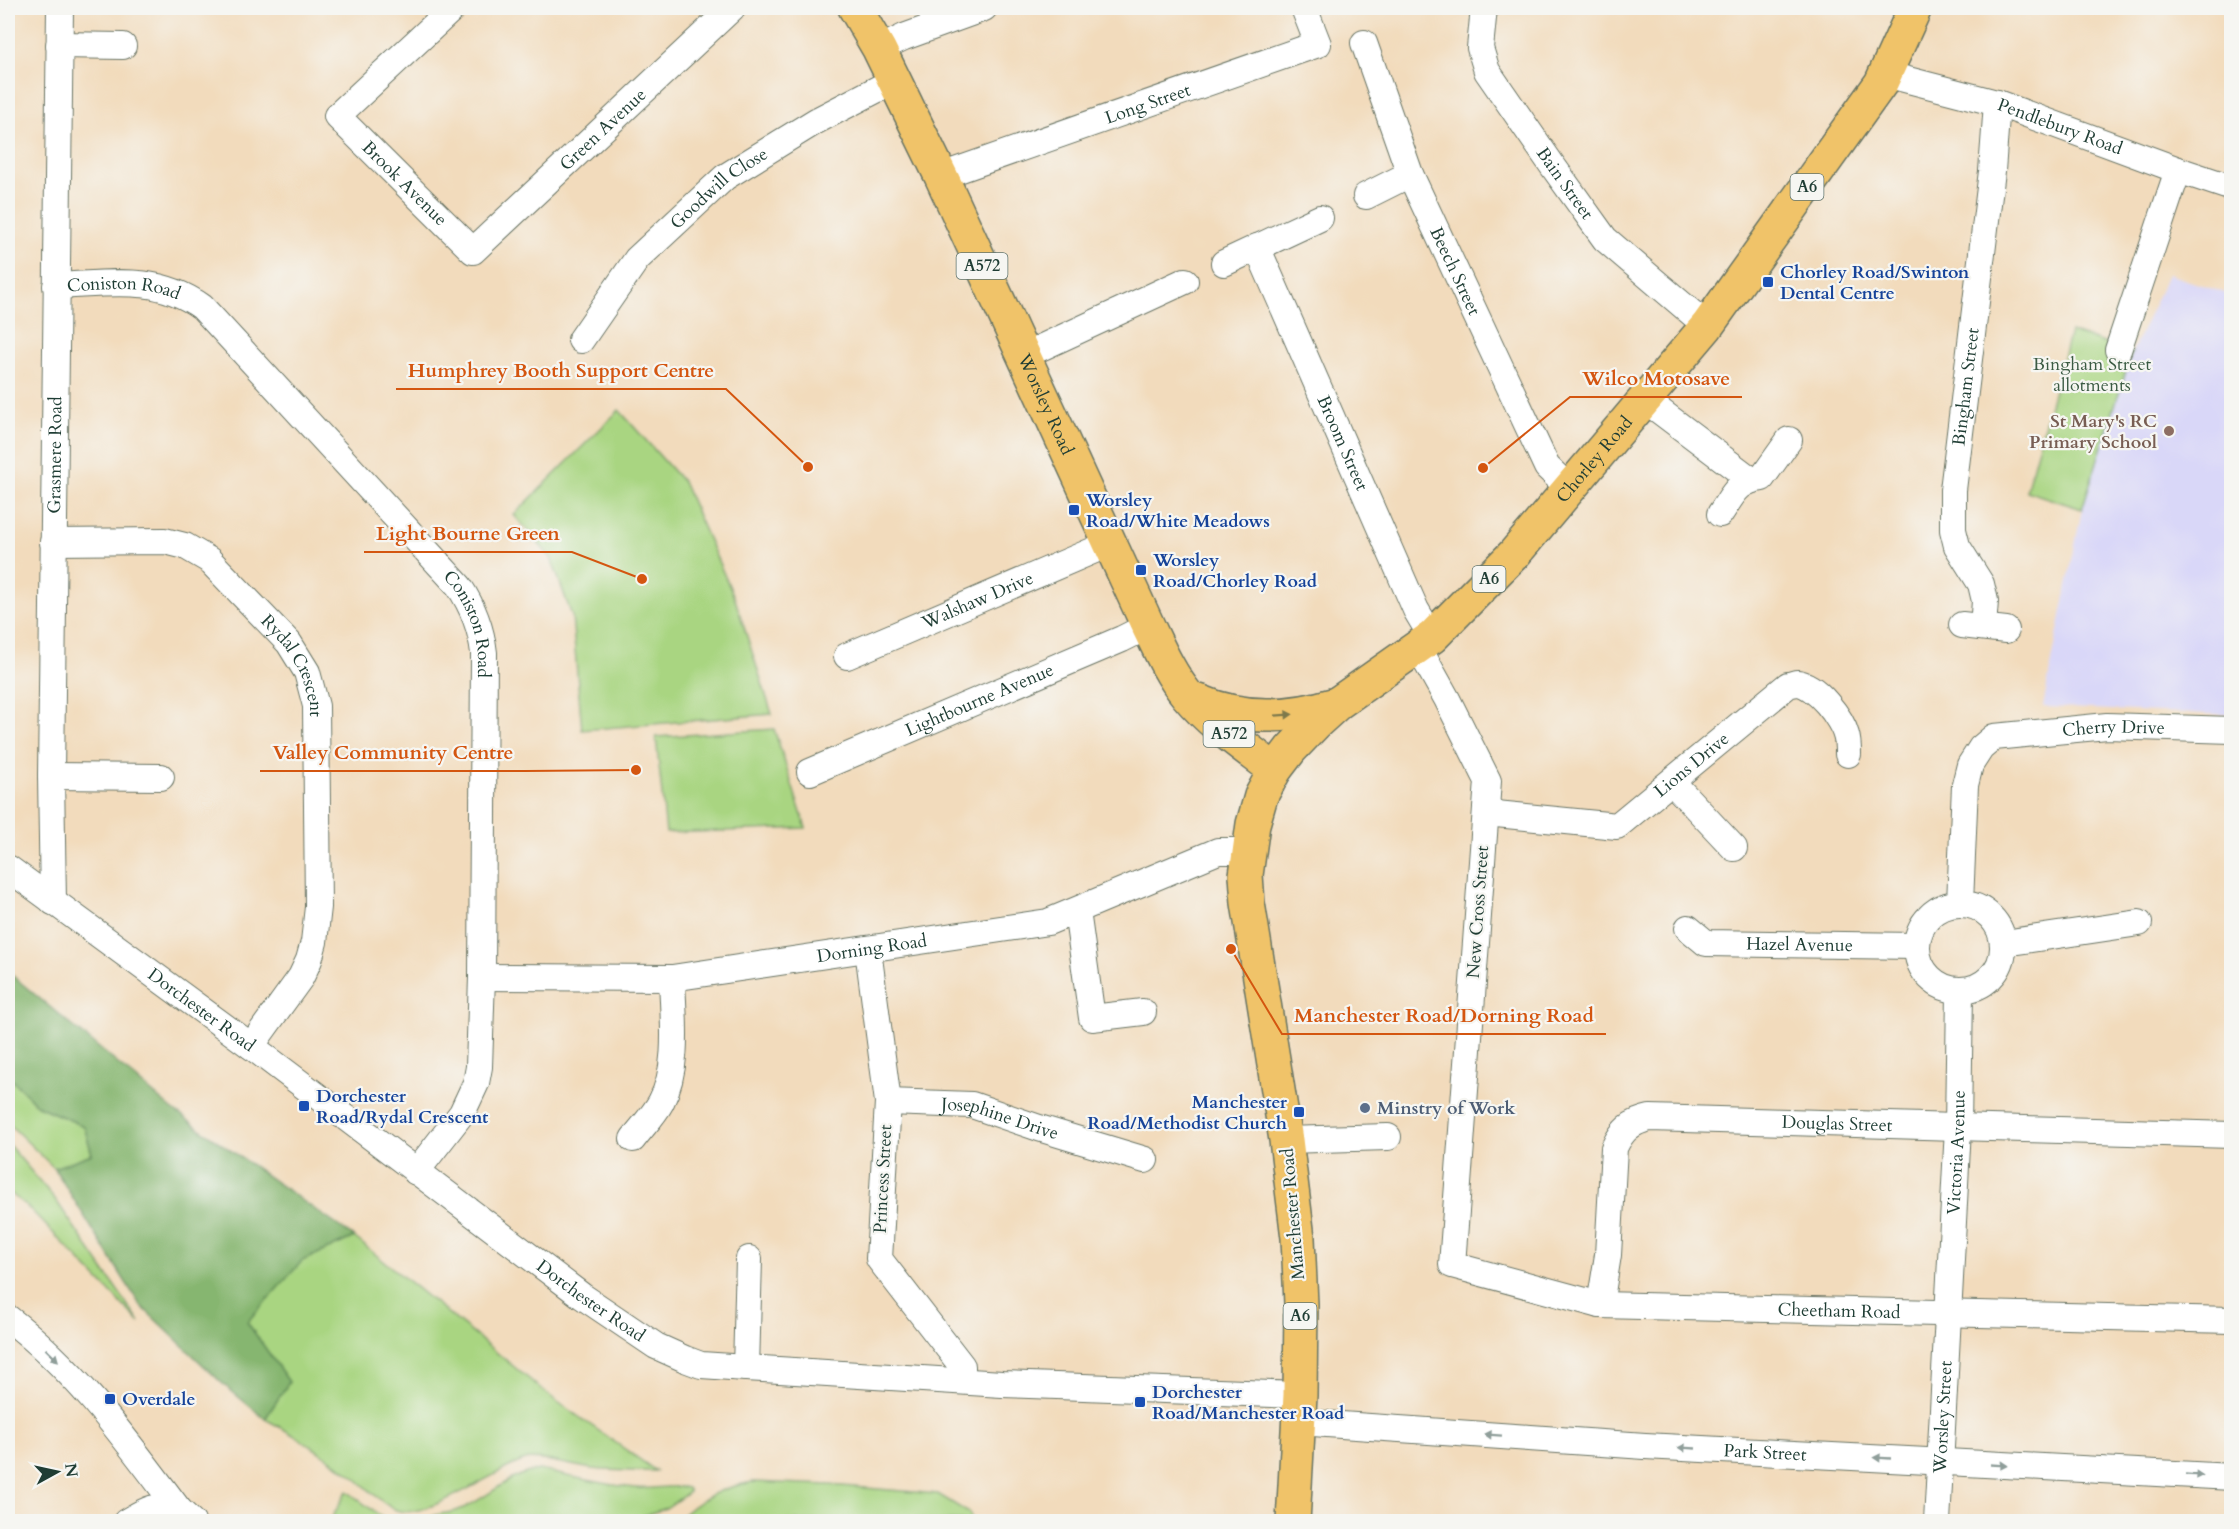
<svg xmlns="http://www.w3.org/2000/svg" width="2239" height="1529" font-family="Cardo,serif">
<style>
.built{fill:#d9d7f8}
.green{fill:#a9d581;stroke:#64895a;stroke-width:1.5}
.forest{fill:#86b66f;stroke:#527a52;stroke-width:1.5}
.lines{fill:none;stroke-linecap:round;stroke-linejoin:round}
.minor-casing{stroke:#697464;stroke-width:28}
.major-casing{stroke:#697464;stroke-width:36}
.minor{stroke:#fff;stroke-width:26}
.major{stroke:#f0c369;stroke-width:33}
.oneway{fill:#7d794c}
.oneway2{fill:#8f9e9a}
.transit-dot{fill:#1a4fb4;stroke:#f6f6f2;stroke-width:2}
.education-dot{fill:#8d6e63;stroke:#f6f6f2;stroke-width:2}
.service-dot{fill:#5c6f8a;stroke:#f6f6f2;stroke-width:2}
.labels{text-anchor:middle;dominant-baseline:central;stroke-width:4.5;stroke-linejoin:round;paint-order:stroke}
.shield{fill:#f6f6f2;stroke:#60746d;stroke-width:1.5}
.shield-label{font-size:16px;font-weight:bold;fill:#1f3d34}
.street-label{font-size:18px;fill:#1f3d34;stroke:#f6f6f2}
.transit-label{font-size:18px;font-weight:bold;fill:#164399;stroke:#f6f6f2;text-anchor:start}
.park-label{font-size:18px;fill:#3b5b43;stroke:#f6f6f2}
.education-label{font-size:18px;font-weight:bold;fill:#785e54;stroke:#f6f6f2;text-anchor:end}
.service-label{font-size:18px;font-weight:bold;fill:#4e5e75;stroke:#f6f6f2;text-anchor:start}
.leader{fill:none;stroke:#d45610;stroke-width:2}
.callout-dot{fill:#d45610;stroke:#f6f6f2;stroke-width:2}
.callout-label{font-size:20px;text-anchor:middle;font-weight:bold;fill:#d45610;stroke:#f6f6f2;stroke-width:4.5;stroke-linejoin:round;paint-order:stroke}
</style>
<rect width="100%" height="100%" fill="#f6f6f2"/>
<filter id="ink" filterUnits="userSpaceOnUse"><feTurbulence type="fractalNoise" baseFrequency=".0167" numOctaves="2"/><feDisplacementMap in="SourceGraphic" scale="12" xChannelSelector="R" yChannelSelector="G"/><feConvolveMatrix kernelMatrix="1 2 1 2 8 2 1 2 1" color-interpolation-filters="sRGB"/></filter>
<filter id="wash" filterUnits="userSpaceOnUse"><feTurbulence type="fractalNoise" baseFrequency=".008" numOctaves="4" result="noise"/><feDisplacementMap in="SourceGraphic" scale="24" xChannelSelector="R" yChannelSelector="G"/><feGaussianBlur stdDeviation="1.35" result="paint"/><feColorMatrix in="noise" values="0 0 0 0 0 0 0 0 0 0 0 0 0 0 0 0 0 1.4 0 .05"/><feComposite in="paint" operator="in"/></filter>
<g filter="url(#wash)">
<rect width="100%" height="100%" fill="#f2dbbc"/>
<polygon class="built" points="2168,274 2231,295 2231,715 2043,707 2082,509 2132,352"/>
<g class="green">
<polygon points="2070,332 2132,352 2082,509 2026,491"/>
<polygon points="619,410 683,482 735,599 772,714 582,730 572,616 551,558 514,515"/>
<polygon points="774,729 806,828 666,833 656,737"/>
<polygon points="8,1076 38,1106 84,1126 92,1154 54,1168 8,1123"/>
<polygon points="8,1144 55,1199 140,1323 33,1212 8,1191"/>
<path d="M354,1237L555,1400L656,1471C635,1471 613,1471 592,1469C577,1467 538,1456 525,1460C495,1470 429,1518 400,1511C385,1508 366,1486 353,1476C325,1455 296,1435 265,1419L289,1382L247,1322L302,1261Z"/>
<path d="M540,1470C572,1477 604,1485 636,1488C652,1490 673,1484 687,1488L689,1492L666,1508L629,1521H426C433,1513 446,1514 456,1511C488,1500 506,1474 540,1470Z"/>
<path d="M753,1482L830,1485L938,1494L969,1513L973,1521H677C698,1498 723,1487 753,1482Z"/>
<polygon points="347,1491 387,1521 330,1521"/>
</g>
<polygon class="forest" points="8,972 172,1109 354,1237 302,1261 247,1322 289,1382 265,1419 223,1384 140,1305 54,1168 92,1154 84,1126 38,1106 8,1076"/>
</g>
<g filter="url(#ink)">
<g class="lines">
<g class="minor-casing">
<g id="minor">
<path id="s1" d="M453,8L337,116L473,251L732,8"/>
<path id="s2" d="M1484,8L1480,48L1487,71L1552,165L1605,239L1707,326"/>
<path id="s3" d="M1364,43L1410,174L1547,467L1569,488"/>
<polyline points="59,45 123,46"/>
<polyline points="879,49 904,37 984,8"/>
<path id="s4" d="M1885,74L1997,103L2178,170L2232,188"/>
<path id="s5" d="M941,176L1318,44L1304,8"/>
<polyline points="1366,196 1410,174"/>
<path id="s6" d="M1257,247L1416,610L1432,637"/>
<polyline points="1224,263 1320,218"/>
<path id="s7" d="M56,286C110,284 156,274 202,307L459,586C473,607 481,627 484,653L482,977L479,1067L476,1083L462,1113L416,1172"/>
<path id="s8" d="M581,340L637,259L725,177L816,121L895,80"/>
<polyline points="2118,350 2178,170"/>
<polyline points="1023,356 1185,281"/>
<polyline points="1644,399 1750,479"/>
<path d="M1720,514C1733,495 1737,481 1762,478L1789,440"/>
<path id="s9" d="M53,542L165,541L185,546L209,560L289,643L307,672L316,706L318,907L314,942L309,960L301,977L251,1046"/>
<polyline points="1962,625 2006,630"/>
<path id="s10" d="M1983,627L1985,601L1981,584L1957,546L1953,530V490L1992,171L1997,103"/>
<path id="s11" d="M1418,647L1447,699L1488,781L1452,1265L1600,1305L2232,1320"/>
<path id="s12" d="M847,656L1111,543"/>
<path id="s13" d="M810,772L1122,639L1148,626"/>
<polyline points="51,776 161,777"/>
<polyline points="1672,782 1734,848"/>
<path id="s14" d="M1486,813L1617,826L1788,685C1789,685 1796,683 1797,683C1816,684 1842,719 1846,735C1848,741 1848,748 1848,754"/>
<path id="s15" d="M8,868L251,1046L582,1296L656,1346L685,1359L701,1365L746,1368L1002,1384L1300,1395"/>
<path id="s16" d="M53,902L51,776L60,8"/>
<path id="s17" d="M1960,903L1965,785L1970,765L1981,748L1994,737L2107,726L2232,730"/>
<circle cx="1960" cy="947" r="43"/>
<polyline points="1077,911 1092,1018 1143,1012"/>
<path id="s18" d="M1688,928L1706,943L1917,946"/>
<polyline points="2004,943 2139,923"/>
<polyline points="868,950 888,1102 879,1259 962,1366 962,1381"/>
<path id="s19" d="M482,977L672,978L1048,922L1218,851H1248"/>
<path id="s20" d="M888,1102L972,1105L1039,1128L1145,1160"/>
<path d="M633,1139C642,1127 654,1115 661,1102C680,1066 673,1017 672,978"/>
<polyline points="1286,1140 1388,1137"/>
<path id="s21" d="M1600,1305L1608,1255L1614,1148C1622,1130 1631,1122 1650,1118L2232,1135"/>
<path d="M8,1318C77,1371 127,1441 179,1510L192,1522"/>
<polyline points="746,1368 749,1259"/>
<path id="s22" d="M1298,1422L1645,1446L2232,1477"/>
<path d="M126,1522C146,1510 156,1503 179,1510"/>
<path id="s23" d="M1937,1522L1958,1128L1960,991"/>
</g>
</g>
<g class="major-casing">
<g id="major">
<path id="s24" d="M855,8L879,49L941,176L1148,626C1159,649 1170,674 1187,695C1211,724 1245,747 1275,770"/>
<path d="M1199,701C1244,721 1290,718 1336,704"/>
<path id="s25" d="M1293,1522L1300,1395L1301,1304L1298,1238L1286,1140L1248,903L1246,875L1253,824L1261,796L1275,770L1291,749L1316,723L1338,703L1432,637L1514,554L1707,326L1881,83L1915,8"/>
</g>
</g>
<use href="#minor" class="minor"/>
<use href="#major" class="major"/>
</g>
<defs><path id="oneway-solid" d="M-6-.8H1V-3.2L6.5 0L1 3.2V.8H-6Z" transform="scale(1.5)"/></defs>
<use class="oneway" href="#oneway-solid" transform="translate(1284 715) rotate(-4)"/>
<g class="oneway2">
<use href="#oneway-solid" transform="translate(52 1355) rotate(44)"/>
<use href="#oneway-solid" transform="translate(1493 1435) rotate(-176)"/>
<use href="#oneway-solid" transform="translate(1687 1448) rotate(-177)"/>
<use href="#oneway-solid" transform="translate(1882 1458) rotate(-177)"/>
<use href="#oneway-solid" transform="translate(1999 1465) rotate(3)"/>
<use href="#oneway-solid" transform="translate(2194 1475) rotate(3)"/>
</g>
</g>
<g class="transit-dot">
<rect x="1762" y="276" width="12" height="12" rx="3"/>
<rect x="1068" y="504" width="12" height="12" rx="3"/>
<rect x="1135" y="564" width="12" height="12" rx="3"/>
<rect x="298" y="1100" width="12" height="12" rx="3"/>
<rect x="1293" y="1106" width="12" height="12" rx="3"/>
<rect x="104" y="1393" width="12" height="12" rx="3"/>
<rect x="1134" y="1396" width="12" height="12" rx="3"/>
</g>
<circle class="education-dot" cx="2169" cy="431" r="6"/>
<circle class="service-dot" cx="1365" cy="1108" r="6"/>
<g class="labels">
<g class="shield">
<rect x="1790.5" y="174" width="33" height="26" rx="4.5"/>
<rect x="956.5" y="253" width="51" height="26" rx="4.5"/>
<rect x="1472.5" y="566" width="33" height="26" rx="4.5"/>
<rect x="1203.5" y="721" width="51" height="26" rx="4.5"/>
<rect x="1283.5" y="1303" width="33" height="26" rx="4.5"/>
</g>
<g class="shield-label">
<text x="1807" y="187">A6</text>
<text x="982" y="266">A572</text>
<text x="1489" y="579">A6</text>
<text x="1229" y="734">A572</text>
<text x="1300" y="1316">A6</text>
</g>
<g class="street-label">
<text stroke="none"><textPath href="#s5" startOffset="219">Long Street</textPath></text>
<text stroke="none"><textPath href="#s4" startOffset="183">Pendlebury Road</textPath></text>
<text stroke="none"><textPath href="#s1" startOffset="528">Green Avenue</textPath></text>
<text stroke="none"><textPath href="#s1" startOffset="254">Brook Avenue</textPath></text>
<text stroke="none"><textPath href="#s2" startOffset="201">Bain Street</textPath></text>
<text stroke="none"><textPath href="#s8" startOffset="207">Goodwill Close</textPath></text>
<text stroke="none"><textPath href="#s3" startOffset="246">Beech Street</textPath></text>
<text stroke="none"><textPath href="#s7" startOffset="68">Coniston Road</textPath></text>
<text stroke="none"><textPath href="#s10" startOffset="249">Bingham Street</textPath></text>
<text stroke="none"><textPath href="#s24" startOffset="440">Worsley Road</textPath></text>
<text stroke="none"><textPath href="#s6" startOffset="214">Broom Street</textPath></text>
<text stroke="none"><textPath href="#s16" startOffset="447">Grasmere Road</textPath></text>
<text stroke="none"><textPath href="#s25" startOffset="1209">Chorley Road</textPath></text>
<text stroke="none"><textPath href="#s12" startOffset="142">Walshaw Drive</textPath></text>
<text stroke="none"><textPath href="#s7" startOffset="570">Coniston Road</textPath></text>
<text stroke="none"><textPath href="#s9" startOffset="298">Rydal Crescent</textPath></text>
<text stroke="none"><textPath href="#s13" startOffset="184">Lightbourne Avenue</textPath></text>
<text stroke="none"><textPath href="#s17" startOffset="296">Cherry Drive</textPath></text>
<text stroke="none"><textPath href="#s14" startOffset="228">Lions Drive</textPath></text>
<text transform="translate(1478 912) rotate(-86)">New Cross Street</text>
<text stroke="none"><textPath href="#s18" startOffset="117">Hazel Avenue</textPath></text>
<text stroke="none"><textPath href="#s19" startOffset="392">Dorning Road</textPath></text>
<text stroke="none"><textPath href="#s15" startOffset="240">Dorchester Road</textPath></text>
<text stroke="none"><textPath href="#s20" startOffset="114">Josephine Drive</textPath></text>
<text stroke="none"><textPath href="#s21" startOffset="394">Douglas Street</textPath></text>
<text stroke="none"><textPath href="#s23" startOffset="370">Victoria Avenue</textPath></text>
<text transform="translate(883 1179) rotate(-87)">Princess Street</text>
<text transform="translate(1293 1214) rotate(-95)">Manchester Road</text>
<text stroke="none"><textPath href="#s15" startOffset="726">Dorchester Road</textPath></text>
<text stroke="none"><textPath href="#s11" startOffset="1029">Cheetham Road</textPath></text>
<text stroke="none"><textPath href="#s23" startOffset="105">Worsley Street</textPath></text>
<text stroke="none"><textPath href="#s22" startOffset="468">Park Street</textPath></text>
</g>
<g class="transit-label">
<text x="1780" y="272">Chorley Road/Swinton<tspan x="1780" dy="21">Dental Centre</tspan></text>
<text x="1086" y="500">Worsley<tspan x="1086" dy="21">Road/White Meadows</tspan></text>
<text x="1153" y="560">Worsley<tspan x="1153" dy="21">Road/Chorley Road</tspan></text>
<text x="316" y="1096">Dorchester<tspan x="316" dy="21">Road/Rydal Crescent</tspan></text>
<text x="1287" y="1102" text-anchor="end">Manchester<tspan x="1287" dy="21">Road/Methodist Church</tspan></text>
<text x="1152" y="1392">Dorchester<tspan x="1152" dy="21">Road/Manchester Road</tspan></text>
<text x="122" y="1399">Overdale</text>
</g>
<g class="park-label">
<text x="2092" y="364">Bingham Street<tspan x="2092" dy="21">allotments</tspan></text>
</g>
<g class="education-label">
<text x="2157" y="421">St Mary's RC<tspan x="2157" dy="21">Primary School</tspan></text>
</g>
<g class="service-label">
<text x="1377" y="1108">Minstry of Work</text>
</g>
</g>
<path class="leader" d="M808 467L726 389H396M1483 468L1570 397H1742M642 579L572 552H364M636 770L525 771H260M1231 949L1282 1034H1606"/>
<g class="callout-dot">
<circle cx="808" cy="467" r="6"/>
<circle cx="1483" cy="468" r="6"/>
<circle cx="642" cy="579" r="6"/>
<circle cx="636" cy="770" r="6"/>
<circle cx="1231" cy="949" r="6"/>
</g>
<g class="callout-label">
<text x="561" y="377">Humphrey Booth Support Centre</text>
<text x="1656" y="385">Wilco Motosave</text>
<text x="468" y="540">Light Bourne Green</text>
<text x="393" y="759">Valley Community Centre</text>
<text x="1444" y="1022">Manchester Road/Dorning Road</text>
</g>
<rect width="2239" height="1529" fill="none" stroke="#f6f6f2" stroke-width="30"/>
<g transform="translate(57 1472) rotate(82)" stroke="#f6f6f2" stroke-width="4.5" paint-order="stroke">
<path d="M0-4.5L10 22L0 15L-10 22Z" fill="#1f3d34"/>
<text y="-9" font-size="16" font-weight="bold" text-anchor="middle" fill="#1f3d34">N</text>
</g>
</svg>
